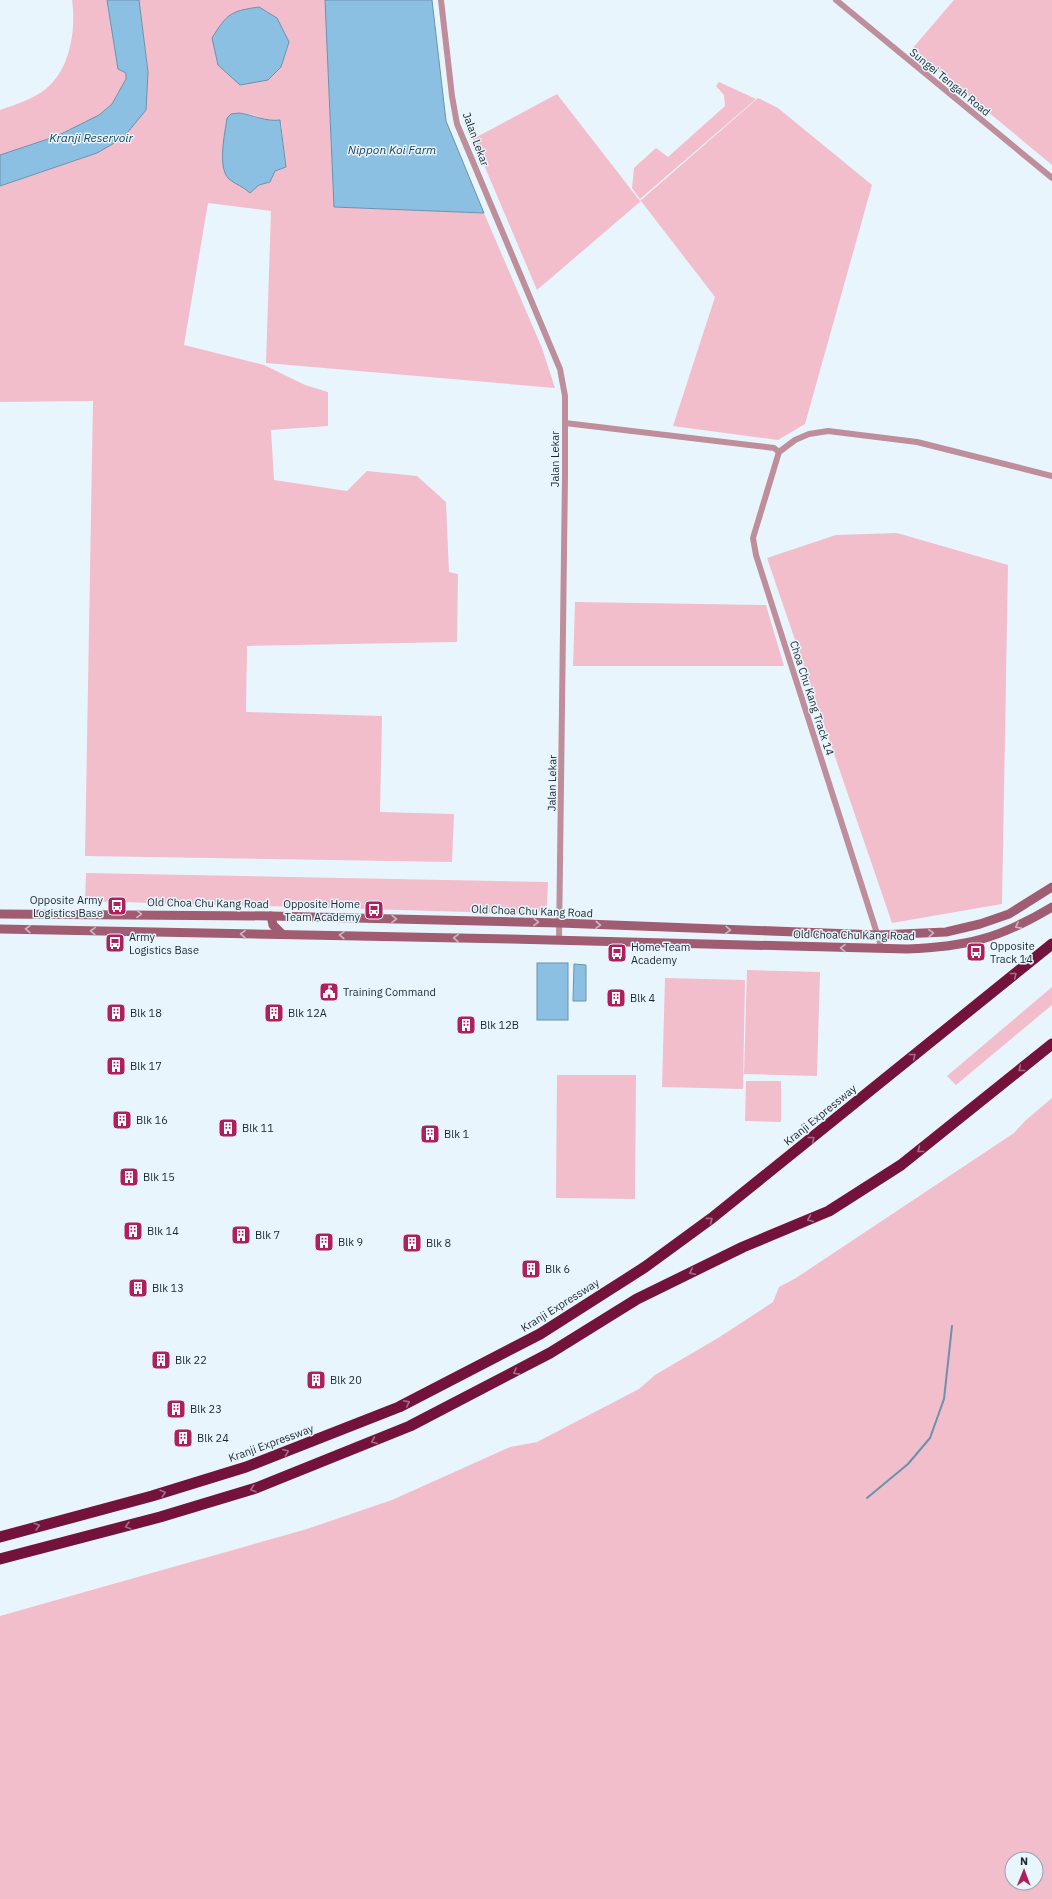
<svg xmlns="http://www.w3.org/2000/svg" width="1052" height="1899" font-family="'IBM Plex Sans',sans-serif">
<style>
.green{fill:#f2becb;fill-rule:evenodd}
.water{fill:#8cc0e2;stroke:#6a92ac}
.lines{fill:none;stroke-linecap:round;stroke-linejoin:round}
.stream{stroke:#6a92ac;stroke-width:2}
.minor{stroke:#be8e9b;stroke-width:6}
.secondary{stroke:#a05d71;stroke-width:9}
.motorway{stroke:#73133c;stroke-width:11}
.oneway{stroke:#ccb8c5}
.oneway2{stroke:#a26d89}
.labels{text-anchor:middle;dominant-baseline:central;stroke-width:3;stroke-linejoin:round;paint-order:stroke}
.street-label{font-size:11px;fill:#1b272e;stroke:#e9f5fd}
.poi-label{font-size:11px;fill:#1b272e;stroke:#e9f5fd;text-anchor:start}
.water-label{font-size:12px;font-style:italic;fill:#19425a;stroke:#e9f5fd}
</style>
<rect width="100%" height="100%" fill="#e9f5fd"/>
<g class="green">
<path d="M72,0H107L118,69L126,73V79L112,104L99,115L57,136L0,155V110C17,104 38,98 51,84C71,64 76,27 72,0Z"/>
<path d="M139,0H325L334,207L484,213L542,348L555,388L266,363L271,211L208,203L184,345L264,365L305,385L328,392V426L271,430L274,480L347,491L367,471L417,476L446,502L449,572L458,574L457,642L247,646L246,712L382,716L380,812L454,814L452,862L85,856L93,401L0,402V186L97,153L148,72ZM239,113L254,115L269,121H281L286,167L275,171L270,182L259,185L250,192L230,179Z"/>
<polygon points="954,0 1052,0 1052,165 912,49"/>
<polygon points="719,82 756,99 640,199 632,188 634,168 656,148 668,157 725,106 724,95 716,86"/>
<polygon points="557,94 640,201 758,98 778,108 872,185 805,424 778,440 673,426 715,297 641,201 537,290 473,139"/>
<polygon points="897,533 1008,565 1002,904 892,923 767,558 836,535"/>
<polygon points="575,602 766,605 784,666 573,666"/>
<polygon points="86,873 548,882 547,905 536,914 85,901"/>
<polygon points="747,970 820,972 817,1076 744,1074"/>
<polygon points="665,978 745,980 743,1089 662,1087"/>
<polygon points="1052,987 1052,1005 956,1085 947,1076"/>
<polygon points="557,1075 636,1075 635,1199 556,1198"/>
<polygon points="746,1081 781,1081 781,1122 745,1121"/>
<path d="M1052,1098V1899H0V1616L307,1529L392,1500L510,1447L537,1442L639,1389L655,1375L718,1338L773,1302L779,1287L796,1278L1014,1133L1026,1120ZM1012,1859H1036V1883H1012Z"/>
</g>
<g class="water">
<polygon points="107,0 139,0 148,72 146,110 123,138 97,153 0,186 0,155 57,136 99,115 112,104 126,79 126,73 118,69"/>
<polygon points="325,0 432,0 446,121 484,213 334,207"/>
<path d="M259,7L277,18L289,42L281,67L268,80L240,85L218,65L212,38C227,14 230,11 259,7Z"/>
<path d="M239,113C254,115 266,122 280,120L286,167L275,171L270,182L259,185L250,193C244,187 235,184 229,179C217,168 225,133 227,118L231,114Z"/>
<rect x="537" y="963" width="31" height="57"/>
<polygon points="574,964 586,965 586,1001 573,1001"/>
</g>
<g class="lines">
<polyline class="stream" points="867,1498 908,1464 930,1438 944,1399 952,1326"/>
<g class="minor">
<polyline points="441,0 452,96 457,124 560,369 565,396 565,475 559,940"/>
<polyline points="836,0 1052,178"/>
<polyline points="565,423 774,448 779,452"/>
<polyline points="882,949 756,555 753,538 779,452 795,440 809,434 828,431 917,442 1052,476"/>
</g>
<g class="secondary">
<polyline points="0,914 271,916 560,923 878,935 946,932 980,924 1009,914 1052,887"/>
<polyline points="271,916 273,925 282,934"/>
<path d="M0,929L511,939L907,949C966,947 1001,938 1052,907"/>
</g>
<g class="motorway">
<polyline points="0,1537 152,1496 246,1467 399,1407 540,1334 645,1267 712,1218 1052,944"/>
<polyline points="0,1559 160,1517 256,1488 410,1426 550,1353 637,1299 743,1247 829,1211 901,1165 1052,1044"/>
</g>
</g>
<defs><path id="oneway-chevron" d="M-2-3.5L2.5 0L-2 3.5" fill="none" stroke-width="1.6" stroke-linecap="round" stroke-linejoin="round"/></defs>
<g class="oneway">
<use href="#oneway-chevron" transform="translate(139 914) rotate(1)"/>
<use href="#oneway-chevron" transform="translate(394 919) rotate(2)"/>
<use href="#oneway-chevron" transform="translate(536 922) rotate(1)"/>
<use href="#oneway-chevron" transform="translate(598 925) rotate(3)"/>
<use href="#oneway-chevron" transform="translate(1018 926) rotate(152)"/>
<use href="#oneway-chevron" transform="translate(28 929) rotate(-179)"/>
<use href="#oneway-chevron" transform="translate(728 930) rotate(2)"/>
<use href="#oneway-chevron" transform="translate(93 931) rotate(-178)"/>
<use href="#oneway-chevron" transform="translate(931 933) rotate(-4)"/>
<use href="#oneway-chevron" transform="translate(243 934) rotate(-179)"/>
<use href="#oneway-chevron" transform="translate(342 935) rotate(-178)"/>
<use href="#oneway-chevron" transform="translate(456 938) rotate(-179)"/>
<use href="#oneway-chevron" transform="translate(843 948) rotate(-179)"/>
</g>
<g class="oneway2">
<use href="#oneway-chevron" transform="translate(1014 975) rotate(-39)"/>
<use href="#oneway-chevron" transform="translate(913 1056) rotate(-39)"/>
<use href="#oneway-chevron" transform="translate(1021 1069) rotate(141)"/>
<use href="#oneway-chevron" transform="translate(812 1139) rotate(-39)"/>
<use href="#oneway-chevron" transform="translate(920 1150) rotate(142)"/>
<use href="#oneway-chevron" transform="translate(810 1219) rotate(157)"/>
<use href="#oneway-chevron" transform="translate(710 1220) rotate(-37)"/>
<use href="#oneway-chevron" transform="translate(692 1272) rotate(154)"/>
<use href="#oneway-chevron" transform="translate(516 1372) rotate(152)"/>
<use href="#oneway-chevron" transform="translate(407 1403) rotate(-26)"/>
<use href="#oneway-chevron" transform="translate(374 1441) rotate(157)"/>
<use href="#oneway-chevron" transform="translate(286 1452) rotate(-21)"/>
<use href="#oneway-chevron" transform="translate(253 1489) rotate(162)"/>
<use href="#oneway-chevron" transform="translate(163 1493) rotate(-17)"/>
<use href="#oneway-chevron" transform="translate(37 1526) rotate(-16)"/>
<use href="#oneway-chevron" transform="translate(128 1526) rotate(165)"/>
</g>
<defs>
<g id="bus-square" transform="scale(1)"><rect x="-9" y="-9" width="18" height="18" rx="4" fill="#ad205c" stroke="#e9f5fd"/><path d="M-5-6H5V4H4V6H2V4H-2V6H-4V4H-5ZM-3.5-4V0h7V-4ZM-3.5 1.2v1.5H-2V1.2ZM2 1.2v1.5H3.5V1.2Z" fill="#fff"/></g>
<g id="civic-square" transform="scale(1)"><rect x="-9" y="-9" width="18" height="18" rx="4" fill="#ad205c" stroke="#e9f5fd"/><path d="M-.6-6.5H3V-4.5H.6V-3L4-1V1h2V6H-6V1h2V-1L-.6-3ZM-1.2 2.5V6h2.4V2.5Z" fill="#fff"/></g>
<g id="building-square" transform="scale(1)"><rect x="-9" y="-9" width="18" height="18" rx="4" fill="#ad205c" stroke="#e9f5fd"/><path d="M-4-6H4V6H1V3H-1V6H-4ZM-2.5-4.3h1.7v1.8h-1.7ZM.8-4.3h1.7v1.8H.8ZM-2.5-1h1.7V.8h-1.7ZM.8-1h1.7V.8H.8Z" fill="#fff"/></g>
</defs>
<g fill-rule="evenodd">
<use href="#bus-square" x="117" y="906"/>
<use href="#bus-square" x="374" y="910"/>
<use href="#bus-square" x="115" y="943"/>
<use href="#bus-square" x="976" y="952"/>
<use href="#bus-square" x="617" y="953"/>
<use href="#civic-square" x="329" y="992"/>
<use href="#building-square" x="616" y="998"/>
<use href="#building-square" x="116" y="1013"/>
<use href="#building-square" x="274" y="1013"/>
<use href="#building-square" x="466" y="1025"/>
<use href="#building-square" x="116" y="1066"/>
<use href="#building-square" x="122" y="1120"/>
<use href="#building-square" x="228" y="1128"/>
<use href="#building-square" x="430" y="1134"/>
<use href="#building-square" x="129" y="1177"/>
<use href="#building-square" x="133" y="1231"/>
<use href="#building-square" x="241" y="1235"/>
<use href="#building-square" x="324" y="1242"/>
<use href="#building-square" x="412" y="1243"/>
<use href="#building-square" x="531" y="1269"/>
<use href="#building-square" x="138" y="1288"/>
<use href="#building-square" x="161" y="1360"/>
<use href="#building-square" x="316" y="1380"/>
<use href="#building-square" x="176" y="1409"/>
<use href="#building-square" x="183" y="1438"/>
</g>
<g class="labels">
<g class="street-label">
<text transform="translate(950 82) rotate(39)">Sungei Tengah Road</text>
<text transform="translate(476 139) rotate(70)">Jalan Lekar</text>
<text transform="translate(555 459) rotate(-90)">Jalan Lekar</text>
<text transform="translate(812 698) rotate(72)">Choa Chu Kang Track 14</text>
<text transform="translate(552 783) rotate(-89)">Jalan Lekar</text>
<text transform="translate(208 903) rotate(1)">Old Choa Chu Kang Road</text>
<text transform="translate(532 911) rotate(2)">Old Choa Chu Kang Road</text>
<text transform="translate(854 935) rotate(1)">Old Choa Chu Kang Road</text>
<text transform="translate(820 1115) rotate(-39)">Kranji Expressway</text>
<text transform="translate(560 1305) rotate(-32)">Kranji Expressway</text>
<text transform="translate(271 1443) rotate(-20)">Kranji Expressway</text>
</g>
<g class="poi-label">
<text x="103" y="900" text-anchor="end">Opposite Army<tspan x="103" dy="13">Logistics Base</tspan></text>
<text x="360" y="904" text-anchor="end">Opposite Home<tspan x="360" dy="13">Team Academy</tspan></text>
<text x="129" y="937">Army<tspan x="129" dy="13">Logistics Base</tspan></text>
<text x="990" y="946">Opposite<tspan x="990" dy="13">Track 14</tspan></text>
<text x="631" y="947">Home Team<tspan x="631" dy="13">Academy</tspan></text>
<text x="343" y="992">Training Command</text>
<text x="630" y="998">Blk 4</text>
<text x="130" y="1013">Blk 18</text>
<text x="288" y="1013">Blk 12A</text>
<text x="480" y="1025">Blk 12B</text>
<text x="130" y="1066">Blk 17</text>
<text x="136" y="1120">Blk 16</text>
<text x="242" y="1128">Blk 11</text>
<text x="444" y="1134">Blk 1</text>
<text x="143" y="1177">Blk 15</text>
<text x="147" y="1231">Blk 14</text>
<text x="255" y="1235">Blk 7</text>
<text x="338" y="1242">Blk 9</text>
<text x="426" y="1243">Blk 8</text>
<text x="545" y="1269">Blk 6</text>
<text x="152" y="1288">Blk 13</text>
<text x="175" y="1360">Blk 22</text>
<text x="330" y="1380">Blk 20</text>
<text x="190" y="1409">Blk 23</text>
<text x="197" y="1438">Blk 24</text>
</g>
<g class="water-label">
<text x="91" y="137">Kranji Reservoir</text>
<text x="392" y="149">Nippon Koi Farm</text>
</g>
</g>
<g transform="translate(1024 1871) rotate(1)"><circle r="19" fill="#e9f5fd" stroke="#97a3aa"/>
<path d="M0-3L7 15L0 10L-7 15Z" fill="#ad205c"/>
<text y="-6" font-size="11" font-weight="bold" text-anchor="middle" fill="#1b272e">N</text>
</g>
</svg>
